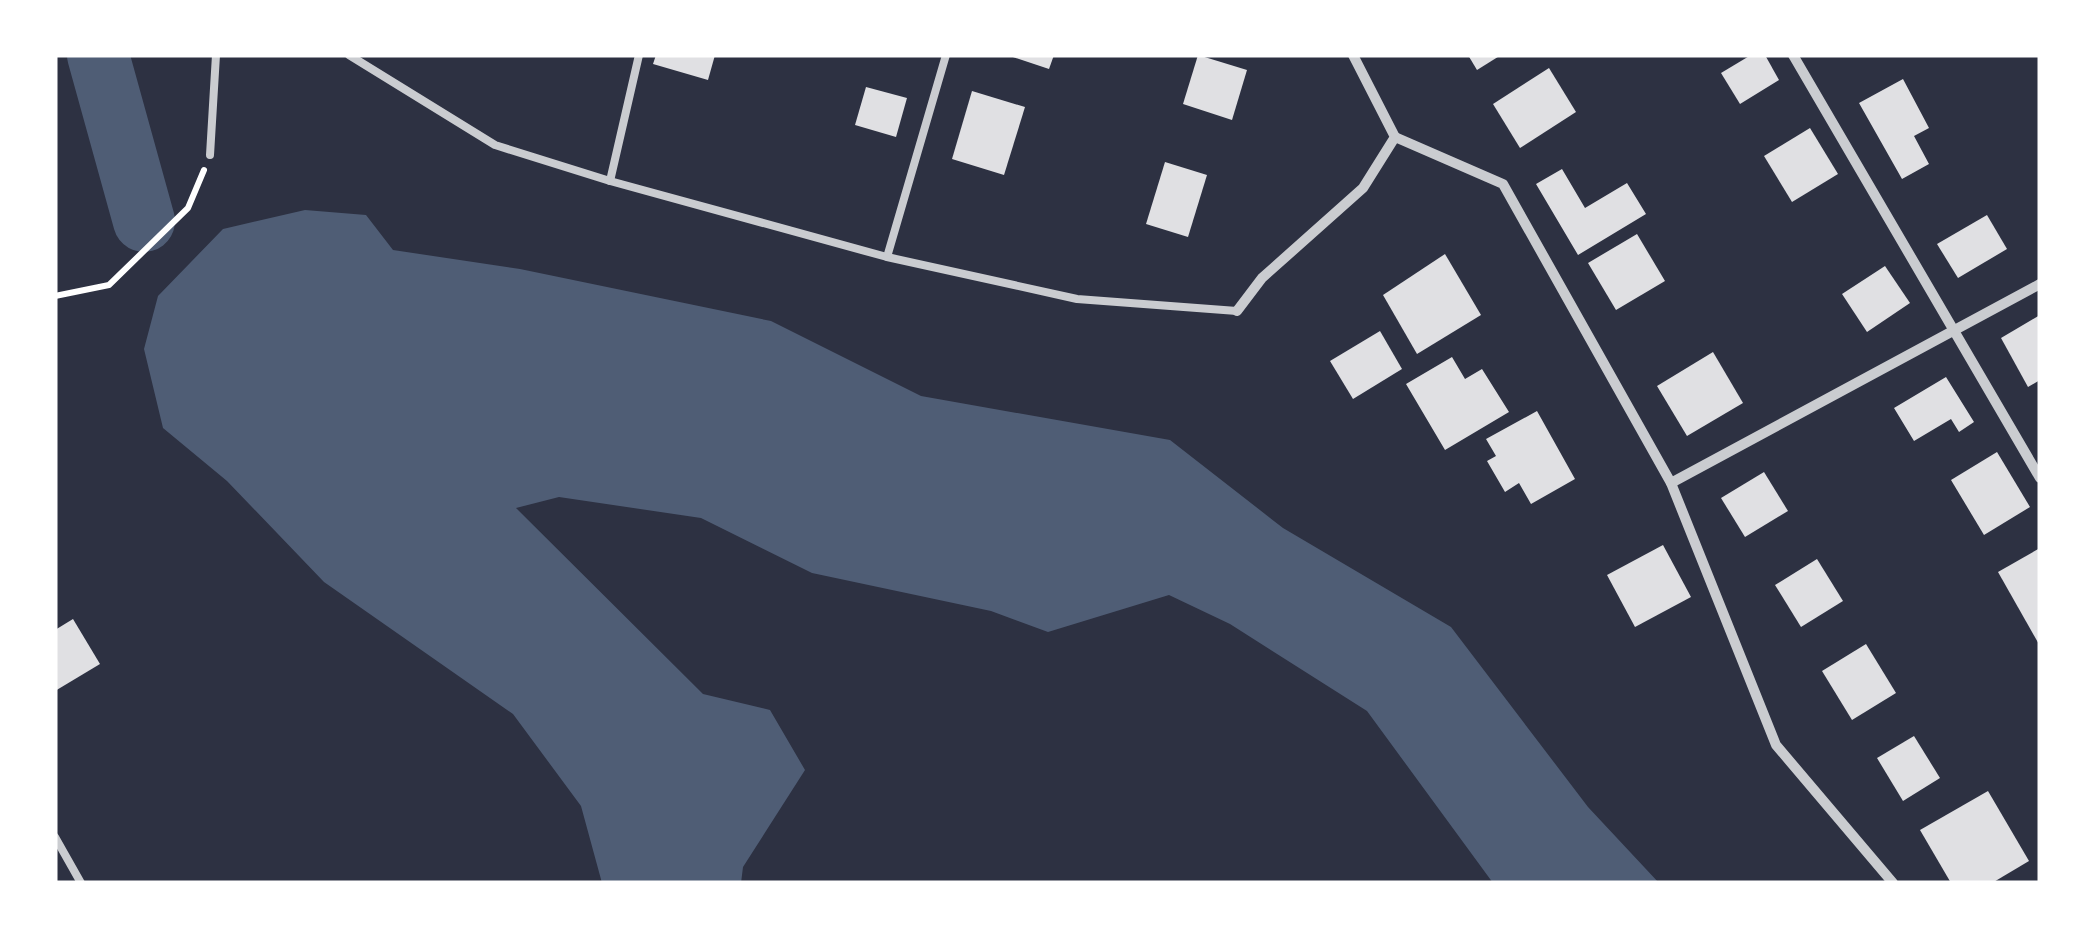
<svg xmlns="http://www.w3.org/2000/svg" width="2095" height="938" font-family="'Fira Sans',sans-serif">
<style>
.water{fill:#4f5d75}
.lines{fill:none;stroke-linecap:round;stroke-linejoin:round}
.river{stroke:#4f5d75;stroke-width:62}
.building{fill:#e0e0e3}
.path{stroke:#fff;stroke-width:6}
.service{stroke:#caccd0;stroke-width:8}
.minor{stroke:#caccd0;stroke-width:10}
</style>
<rect width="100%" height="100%" fill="#2d3142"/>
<polygon class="water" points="305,210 366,215 393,250 520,269 771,321 921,396 1170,440 1283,528 1451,627 1588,807 1659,883 1493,883 1367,711 1230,624 1169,595 1048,632 991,611 812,573 701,518 559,497 516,508 703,694 770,710 805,770 743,867 741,883 602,883 581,806 513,714 324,582 227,481 163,428 144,349 158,296 223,229"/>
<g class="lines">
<polyline class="river" points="98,55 144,221"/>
</g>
<g class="building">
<polygon points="656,55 715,55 708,80 653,64"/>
<polygon points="1007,55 1054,55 1049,69"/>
<polygon points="1198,55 1247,70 1232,120 1183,104"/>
<polygon points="1468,55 1501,55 1477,70"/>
<polygon points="1751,55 1765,55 1779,80 1740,104 1721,73"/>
<polygon points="1549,68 1576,112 1520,148 1493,104"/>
<polygon points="1903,79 1929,128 1914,136 1929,164 1902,179 1859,103"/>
<polygon points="866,87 907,98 896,137 855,125"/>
<polygon points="972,91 1025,107 1004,175 952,159"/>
<polygon points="1810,128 1838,174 1792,202 1764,156"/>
<polygon points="1165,162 1207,175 1188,237 1146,224"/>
<polygon points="1562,169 1585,208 1627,183 1646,214 1578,255 1536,184"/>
<polygon points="1987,215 2007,249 1958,278 1937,244"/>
<polygon points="1637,234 1665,281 1616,310 1588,263"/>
<polygon points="1445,254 1481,315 1417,354 1383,295"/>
<polygon points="1885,266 1910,303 1867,332 1842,294"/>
<polygon points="2040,315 2040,380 2028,387 2001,338"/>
<polygon points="1380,331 1402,369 1353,399 1330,361"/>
<polygon points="1713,352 1743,403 1687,436 1657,386"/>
<polygon points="1452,357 1465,379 1482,369 1509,412 1445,450 1406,384"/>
<polygon points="1946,377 1974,422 1959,432 1951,419 1914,441 1894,408"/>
<polygon points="1537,411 1575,479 1531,504 1519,483 1505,492 1487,461 1496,456 1486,439"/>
<polygon points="1997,452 2030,507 1984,535 1951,480"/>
<polygon points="1764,472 1788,511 1745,537 1721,498"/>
<polygon points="1663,545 1691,597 1635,627 1607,575"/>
<polygon points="2040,548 2040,646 1998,572"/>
<polygon points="1817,559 1843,601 1801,627 1775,585"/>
<polygon points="73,619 100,664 55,691 55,630"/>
<polygon points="1866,644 1896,693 1852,720 1822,671"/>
<polygon points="1914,736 1940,778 1903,801 1877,758"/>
<polygon points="1988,791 2029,861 1992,883 1951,883 1920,830"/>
</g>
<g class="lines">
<polyline class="path" points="55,296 109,285 188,208 204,170"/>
<g class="service">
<polyline points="349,55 495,145 610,181 887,257 1077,299 1237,311"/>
<polyline points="210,155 216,55"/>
<polyline points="610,181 639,55"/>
<polyline points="887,257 946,55"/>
<polyline points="55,837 81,883"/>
</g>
<g class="minor">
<polyline points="1793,55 2040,478"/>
<polyline points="1395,137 1503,184 1671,483 1776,745 1893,883"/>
<polyline points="1237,311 1262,278 1363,188 1395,137 1353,55"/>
<polyline points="1671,483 2040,284"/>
</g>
</g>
<rect width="2095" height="938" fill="none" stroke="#ffffff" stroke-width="115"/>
</svg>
